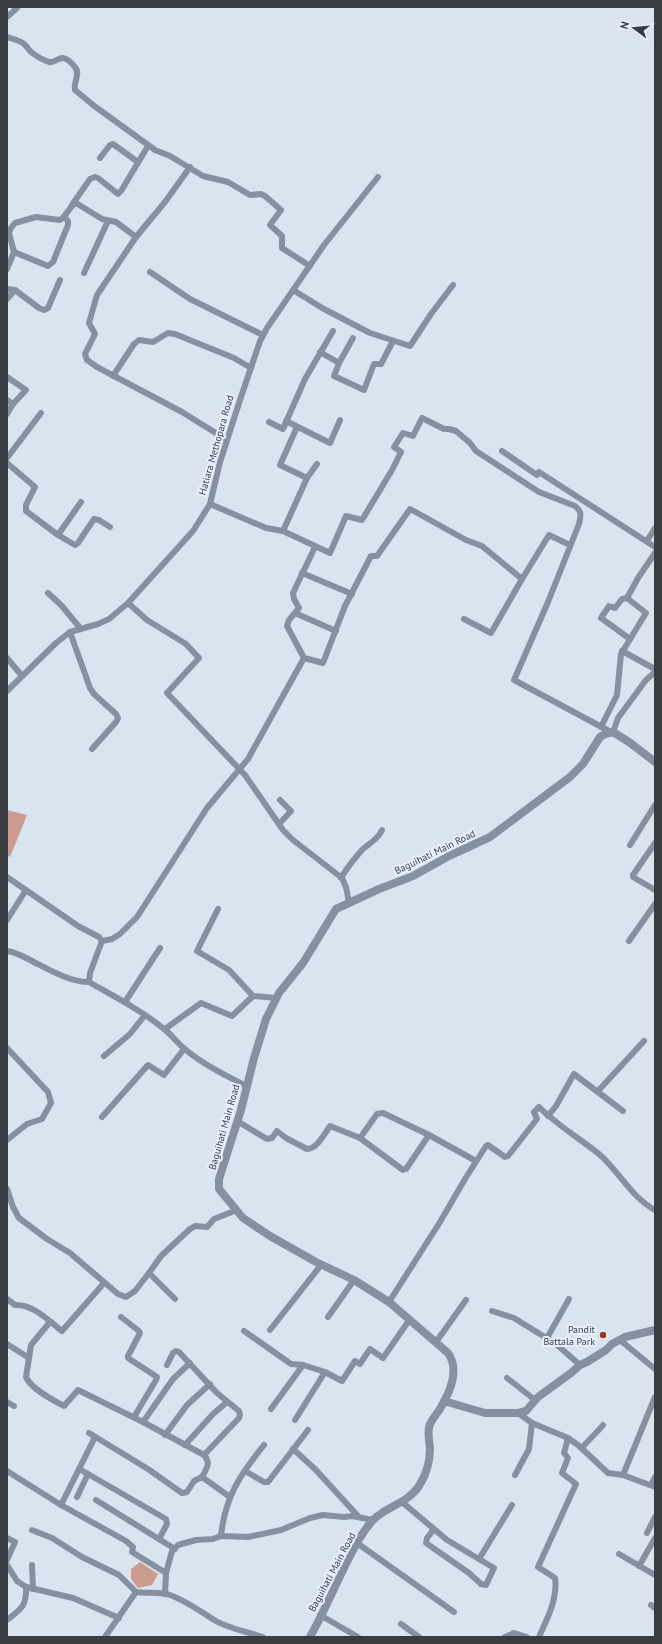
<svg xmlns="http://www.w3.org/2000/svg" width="662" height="1644" font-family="'PT Sans',sans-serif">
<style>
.water{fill:#cb9c90}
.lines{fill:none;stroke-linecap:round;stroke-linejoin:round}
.minor{stroke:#8690a0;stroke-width:6}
.tertiary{stroke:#8690a0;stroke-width:8}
.poi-dot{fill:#9f371e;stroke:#e7f0fe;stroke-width:1.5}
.labels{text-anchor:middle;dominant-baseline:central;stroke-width:4;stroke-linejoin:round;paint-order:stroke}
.street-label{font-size:10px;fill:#393d42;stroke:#e7f0fe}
.poi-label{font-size:10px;fill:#393d42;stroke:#e7f0fe;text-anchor:end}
</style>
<rect width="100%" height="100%" fill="#dae3f0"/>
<g class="water">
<polygon points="7,810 27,815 10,857 7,855"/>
<polygon points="140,1562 158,1574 152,1585 138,1588 131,1579 131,1569"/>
</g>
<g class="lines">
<g class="minor">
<polyline points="7,17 17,8"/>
<path d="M7,37C12,39 20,40 24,44C27,46 28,49 30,51C34,55 43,60 49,62C58,64 60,49 75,67C81,74 73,82 75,90L93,105L155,150L170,156L203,176L228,182L250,195L261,194L265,196L281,210L270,225L282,236V248L310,266"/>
<polyline points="100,158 110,145 113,144 138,162"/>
<polyline points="190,167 165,202 136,237 97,295 89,323 95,334 85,354 87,360 97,367 182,412 227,440"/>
<polyline points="72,205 90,179 95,177 98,178 118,194 121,191 148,146"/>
<polyline points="14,252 48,266 53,262 68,225 68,221 64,217"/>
<path d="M7,269L14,252L9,233L11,228L15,223L36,217L60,220C67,216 69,206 76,203L102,219L116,222L136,237"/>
<polyline points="150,272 190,299 263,335"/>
<polyline points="84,273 108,221"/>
<polyline points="7,289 15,290 39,308 44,310 48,308 60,280"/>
<polyline points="293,290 324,309 370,333 410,346 431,314 453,285"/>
<polyline points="7,299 15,290"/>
<polyline points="320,352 339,363 334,376 364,390 374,364 381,364 393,341"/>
<polyline points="339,363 353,338"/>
<polyline points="113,376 134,344 139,340 153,342 168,333 175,334 234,358 251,368"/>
<polyline points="7,377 26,390 13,404"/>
<polyline points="7,400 13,404 7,414"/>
<polyline points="286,421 330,443 340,420"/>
<polyline points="269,422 283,429 305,379 333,331"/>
<polyline points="297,427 280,465 307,478"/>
<polyline points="502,451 537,475 539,472 655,547"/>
<polyline points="7,458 41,413"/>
<polyline points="7,463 35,487 26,505 26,511 58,535 75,545 78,543 94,519 99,520 110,527"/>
<polyline points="210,504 266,528 283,531 307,478 317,464"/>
<path d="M283,531L330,553L346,516L362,520L392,470L401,452L394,447L403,433L413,436L422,418L444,429H449L456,431L470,443L476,451L539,492L575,506C582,512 581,515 579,524L548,602L514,680L611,732"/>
<polyline points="58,535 81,502"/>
<polyline points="647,541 655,528"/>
<polyline points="315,547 293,593 294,599 299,608 289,620 287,626 304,658 323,663 345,606 371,556 377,556 410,509 466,540 482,546 522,579 491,633 464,619"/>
<polyline points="302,573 352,594"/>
<polyline points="522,579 549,535 570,545"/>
<polyline points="48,593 61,605 81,629"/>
<polyline points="627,598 622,599 615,608 609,606 601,618 630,639"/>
<polyline points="128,603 147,620 186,644 199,658 167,693 245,775 283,830 293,840 342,878 346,887 349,902"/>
<polyline points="295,613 336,631"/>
<polyline points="70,632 90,688 94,694 116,714 118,718 116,722 92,749"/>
<polyline points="622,651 655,669"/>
<polyline points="7,658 22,676"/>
<polyline points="7,691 56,643 70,632 98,624 109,619 128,603 193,531 210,504 220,462 241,397 260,341 267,328 324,245 378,177"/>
<polyline points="601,727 617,695 621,654 646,613 627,598 638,578 655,553"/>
<polyline points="613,732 618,718 646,680 655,672"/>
<polyline points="279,824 291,811 280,800"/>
<polyline points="655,843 633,875 633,877 655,890"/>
<polyline points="630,845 655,805"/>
<polyline points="7,877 78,926 99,937 102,941"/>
<path d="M341,878C347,868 354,859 362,850C369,843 378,840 382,830"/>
<polyline points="218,909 197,951 229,970 253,996 276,998"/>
<polyline points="7,920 26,890"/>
<polyline points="629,941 655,904"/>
<path d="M7,951C16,952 22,956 30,960C48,969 69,982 89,982C115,997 141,1010 164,1029C172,1035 178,1044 186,1050C204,1065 225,1075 246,1086"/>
<polyline points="89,982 90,973 102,941 112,939 120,934 137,917 207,808 248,759 304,658"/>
<polyline points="125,1002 160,948"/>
<polyline points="165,1029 201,1003 232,1016 253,996"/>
<polyline points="7,1048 48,1092 51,1103 42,1119 27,1124 7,1140"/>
<polyline points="104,1056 130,1034 145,1015"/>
<polyline points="598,1091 644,1041"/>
<polyline points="548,1116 556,1106 574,1074 623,1111"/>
<polyline points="102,1117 148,1065 164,1075 184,1049"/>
<path d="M237,1121L267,1139L272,1138L277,1131L286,1138L307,1149C317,1149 325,1133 330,1126L360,1138"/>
<polyline points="429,1135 406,1169 403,1170 360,1138 377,1114 383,1113 429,1135 476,1161"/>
<polyline points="7,1189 13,1207 19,1218 47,1239 70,1253 118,1294 126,1297 135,1291 149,1273 175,1299"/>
<polyline points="149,1273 161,1256 190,1229 195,1226 207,1227 214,1219 237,1210"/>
<path d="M7,1299L15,1305C33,1304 49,1321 62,1331L104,1283"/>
<path d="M389,1302L440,1222L465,1179L486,1146L488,1145L505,1157L508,1156L537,1119L534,1112L539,1107C557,1125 579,1138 599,1154C619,1171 631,1197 655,1210"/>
<polyline points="492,1311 514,1318 556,1344 580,1365"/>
<polyline points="121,1317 139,1331 140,1333 128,1356 128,1358 157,1377 156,1380 134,1417"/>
<polyline points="328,1317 354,1280"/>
<path d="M50,1322L31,1345L26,1377C31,1389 53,1400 64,1406L78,1390L143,1422L204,1455C211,1463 207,1468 202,1477L230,1497"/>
<polyline points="270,1330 321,1265"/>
<polyline points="244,1331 291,1364 303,1365 325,1372 342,1381 355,1361 360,1364 370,1349 383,1358 410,1319"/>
<polyline points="547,1338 569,1299"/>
<polyline points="620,1340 655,1369"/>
<polyline points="436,1342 466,1300"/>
<polyline points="7,1344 29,1358"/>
<polyline points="167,1365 173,1353 176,1351 179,1352 217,1393 239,1411 240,1415 239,1418 204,1455"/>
<polyline points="507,1378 535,1400"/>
<polyline points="655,1397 623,1475 655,1487"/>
<polyline points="7,1402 14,1406"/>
<polyline points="271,1409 303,1365"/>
<polyline points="518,1413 532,1423 568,1438 578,1445 608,1473 623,1475"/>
<polyline points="295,1420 325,1372"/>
<polyline points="143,1422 173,1379 190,1363"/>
<polyline points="89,1433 148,1469 182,1493 187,1492 194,1481 202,1477"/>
<polyline points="165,1435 187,1405 210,1384"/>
<polyline points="185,1445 213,1414 227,1402"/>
<path d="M582,1448C589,1439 596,1434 603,1425"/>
<polyline points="293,1449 315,1469 358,1516"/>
<polyline points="7,1471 61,1505 126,1541 133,1547 132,1552 166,1573"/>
<polyline points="245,1471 264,1482 268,1482 308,1430"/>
<polyline points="88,1474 79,1469 95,1437"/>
<polyline points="515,1475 529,1449 532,1423"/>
<polyline points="651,1485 655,1477"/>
<polyline points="77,1497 88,1474 166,1519 167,1524 159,1539"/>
<polyline points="96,1500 175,1549"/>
<polyline points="402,1502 447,1540 494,1568 486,1585 481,1584 469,1573 426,1543 427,1538 434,1529"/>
<polyline points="61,1505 79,1469"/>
<polyline points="32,1530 52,1538 82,1557 119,1575 136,1592"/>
<polyline points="647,1533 655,1517"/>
<path d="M221,1536C225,1497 240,1475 264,1445"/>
<polyline points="7,1538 15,1542 7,1560"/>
<polyline points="357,1543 454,1612"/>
<polyline points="619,1554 655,1575"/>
<polyline points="479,1559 512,1505"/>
<polyline points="7,1565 17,1581 26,1587 73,1598 119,1618"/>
<polyline points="32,1565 33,1589"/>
<polyline points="639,1566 655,1538"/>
<polyline points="165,1594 166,1573 172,1551 178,1545 196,1540 213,1539 221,1536 248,1537 281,1530 310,1518 323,1515 344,1517 352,1516 373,1520"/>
<polyline points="651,1605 655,1608"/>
<polyline points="320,1615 358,1637"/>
<path d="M7,1620C21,1609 27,1606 26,1587"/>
<polyline points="401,1624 419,1637"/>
<path d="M105,1637L136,1592C148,1594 158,1591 170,1595C187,1601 201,1612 216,1621C230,1629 248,1632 263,1637"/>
<polyline points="505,1637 514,1633 527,1637"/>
<path d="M539,1637C547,1619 558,1598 555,1578L538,1567L576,1484L562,1473L568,1458L564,1453L568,1438"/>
</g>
<g class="tertiary">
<polyline points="444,1401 485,1413 518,1413 526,1411 538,1397 571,1373 580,1365 587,1362 606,1350 612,1344 625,1337 655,1330"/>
<path d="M310,1637C323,1614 333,1590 345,1566C353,1550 361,1533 373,1520C387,1506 408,1503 419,1486C426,1475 430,1461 430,1448C429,1442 428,1434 429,1427C431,1420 436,1415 440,1409C450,1392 460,1370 448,1353L389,1302L354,1280L316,1262L270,1236L243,1218L219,1189V1179L241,1110L254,1058L266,1019L279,993L303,963L336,909L379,889L413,876L449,856L490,837L570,777L583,764L600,737L605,734L613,732L629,742L655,762"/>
</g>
</g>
<circle class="poi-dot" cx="603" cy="1335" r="4"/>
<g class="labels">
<g class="street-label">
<text transform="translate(216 445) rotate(-74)">Hatiara Methopara Road</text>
<text transform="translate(435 852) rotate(-26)">Baguihati Main Road</text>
<text transform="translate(224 1127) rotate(-74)">Baguihati Main Road</text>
<text transform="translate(332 1572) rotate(-62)">Baguihati Main Road</text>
</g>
<g class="poi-label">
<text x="595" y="1329">Pandit<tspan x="595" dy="12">Battala Park</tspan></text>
</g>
</g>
<rect width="662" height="1644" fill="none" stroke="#393d42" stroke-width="16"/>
<g transform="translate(634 28) rotate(286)" stroke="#e7f0fe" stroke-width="3" paint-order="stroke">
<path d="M0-3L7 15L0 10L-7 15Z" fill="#393d42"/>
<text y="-6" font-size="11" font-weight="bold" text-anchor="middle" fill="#393d42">N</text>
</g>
</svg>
